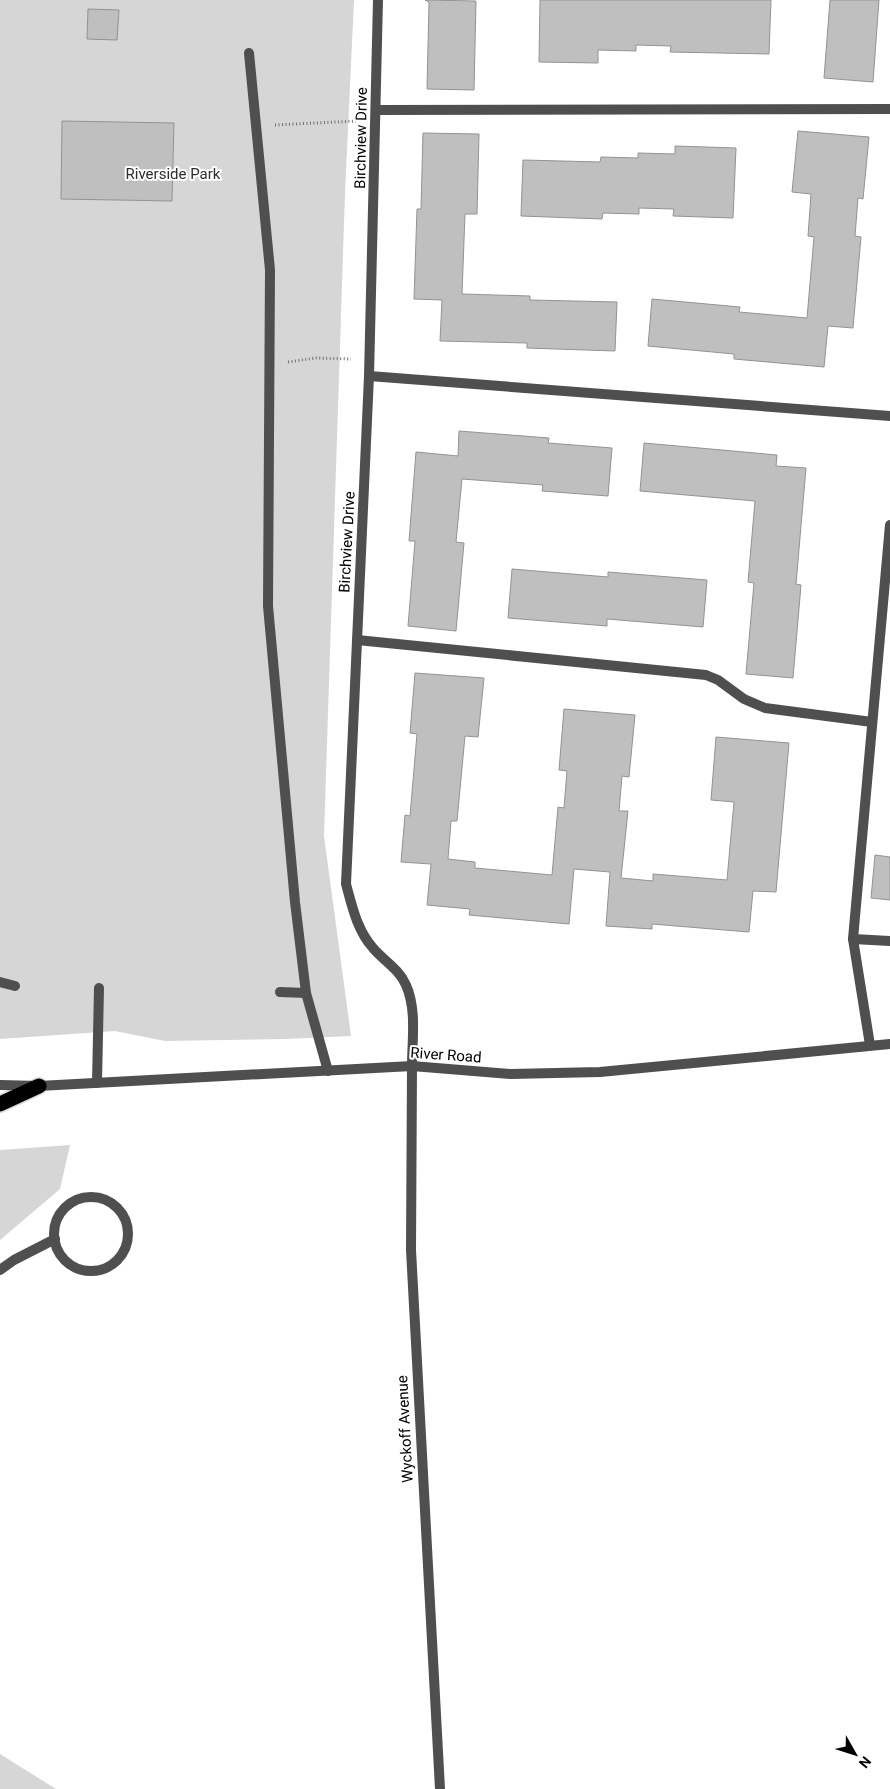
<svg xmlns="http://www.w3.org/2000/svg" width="890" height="1789" font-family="Roboto,sans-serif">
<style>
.green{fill:#d6d6d6}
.building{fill:#bfbfbf;stroke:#939393}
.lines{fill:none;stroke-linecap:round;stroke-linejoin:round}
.motorway-casing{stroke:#dbdbdb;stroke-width:18}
.path{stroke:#717171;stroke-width:3;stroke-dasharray:1 2.5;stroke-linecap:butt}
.service{stroke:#4f4f4f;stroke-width:10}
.minor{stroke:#4f4f4f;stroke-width:10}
.tertiary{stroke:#4f4f4f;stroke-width:10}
.motorway{stroke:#000;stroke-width:15}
.labels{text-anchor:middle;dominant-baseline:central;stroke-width:4;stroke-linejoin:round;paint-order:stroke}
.street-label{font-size:15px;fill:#000;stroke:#fff}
.park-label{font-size:15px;fill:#2d2d2d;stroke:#fff}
</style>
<rect width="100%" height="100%" fill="#fff"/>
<g class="green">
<polygon points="0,0 354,0 345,193 324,836 351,1036 285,1039 165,1041 115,1031 0,1039"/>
<polygon points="70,1145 60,1189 0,1240 0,1150"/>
<polygon points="0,1754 56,1789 0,1789"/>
</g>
<g class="building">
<polygon points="425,0 476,1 474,90 427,89 429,2"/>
<polygon points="540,0 771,0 769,54 670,52 671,46 636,45 636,51 598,50 598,63 539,62"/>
<polygon points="830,0 879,0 873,82 824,78"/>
<polygon points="88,9 119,10 117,40 87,39"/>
<polygon points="62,121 174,123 172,201 61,199"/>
<polygon points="798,131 869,137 863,199 858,198 855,236 861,237 853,328 828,326 824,367 734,359 734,354 648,346 652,299 740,307 739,312 807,318 814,237 808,236 811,194 792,192"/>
<polygon points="423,133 479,134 477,214 465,214 462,294 530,296 530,300 617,302 615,351 527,348 527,343 440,341 442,300 414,299 417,209 421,209"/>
<polygon points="675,146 736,148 733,218 673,216 674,209 639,208 639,214 603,213 602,219 521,216 523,160 600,162 601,157 638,158 638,153 675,154"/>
<polygon points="459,431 549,438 548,443 612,448 608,496 542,491 543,485 462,479 456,542 464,543 456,631 408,626 415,541 409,541 416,452 458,456"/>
<polygon points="644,443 777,455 776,466 806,468 796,584 801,585 793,678 746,674 754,583 748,582 755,501 640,491"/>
<polygon points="512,569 608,577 608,572 707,580 703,627 607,619 607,626 508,618"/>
<polygon points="415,673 484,678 478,737 465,736 457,821 451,821 448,859 475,862 475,868 552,875 558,807 564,808 567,771 559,770 564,709 635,715 629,777 622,776 619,811 628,811 621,878 653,881 653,874 727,880 734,802 711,800 716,737 789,743 776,892 753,891 749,932 652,924 652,929 606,926 610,872 574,869 569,924 469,915 470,909 427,905 431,864 401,862 405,815 410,816 417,734 410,733"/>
<polygon points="875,855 890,857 890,900 871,898"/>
</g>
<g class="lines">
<g class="motorway-casing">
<polyline id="motorway" points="0,1104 39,1086"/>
</g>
<g class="path">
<polyline points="275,125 356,121"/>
<polyline points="288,362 316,358 351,359"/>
</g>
<g class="service">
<path d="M378,0L369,376L346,884C352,906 357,930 373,948C384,961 399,969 406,985C417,1010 412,1040 412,1066"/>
<polyline points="249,53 270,270 268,606 295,902 306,993 328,1071"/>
<polyline points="377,110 890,109"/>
<polyline points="369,376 890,416"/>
<polyline points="357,640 706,675 718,680 744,699 765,708 872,722"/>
<polyline points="853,939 890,941"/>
<polyline points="0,982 15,986"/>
<polyline points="280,992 306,993"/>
<polyline points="870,1045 853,939 890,525"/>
<polyline points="97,1083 99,988"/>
</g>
<g class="minor">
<polyline points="412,1066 411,1250 440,1789"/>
<circle cx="91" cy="1234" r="37"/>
<polyline points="0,1270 14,1260 55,1239"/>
</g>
<polyline class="tertiary" points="0,1085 39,1086 412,1066 511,1074 600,1072 890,1044"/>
<use href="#motorway" class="motorway"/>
</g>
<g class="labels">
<g class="street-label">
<text transform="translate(361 138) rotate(-89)">Birchview Drive</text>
<text transform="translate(347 542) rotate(-87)">Birchview Drive</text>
<text transform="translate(446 1055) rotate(4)">River Road</text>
<text transform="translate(405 1429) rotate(-93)">Wyckoff Avenue</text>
</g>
<g class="park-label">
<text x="173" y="174">Riverside Park</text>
</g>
</g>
<g transform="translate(855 1754) rotate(129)" stroke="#ffffff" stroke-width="4" paint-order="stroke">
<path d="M0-4L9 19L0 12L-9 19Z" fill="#000000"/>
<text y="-8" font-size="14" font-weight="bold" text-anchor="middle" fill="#000000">N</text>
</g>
</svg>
